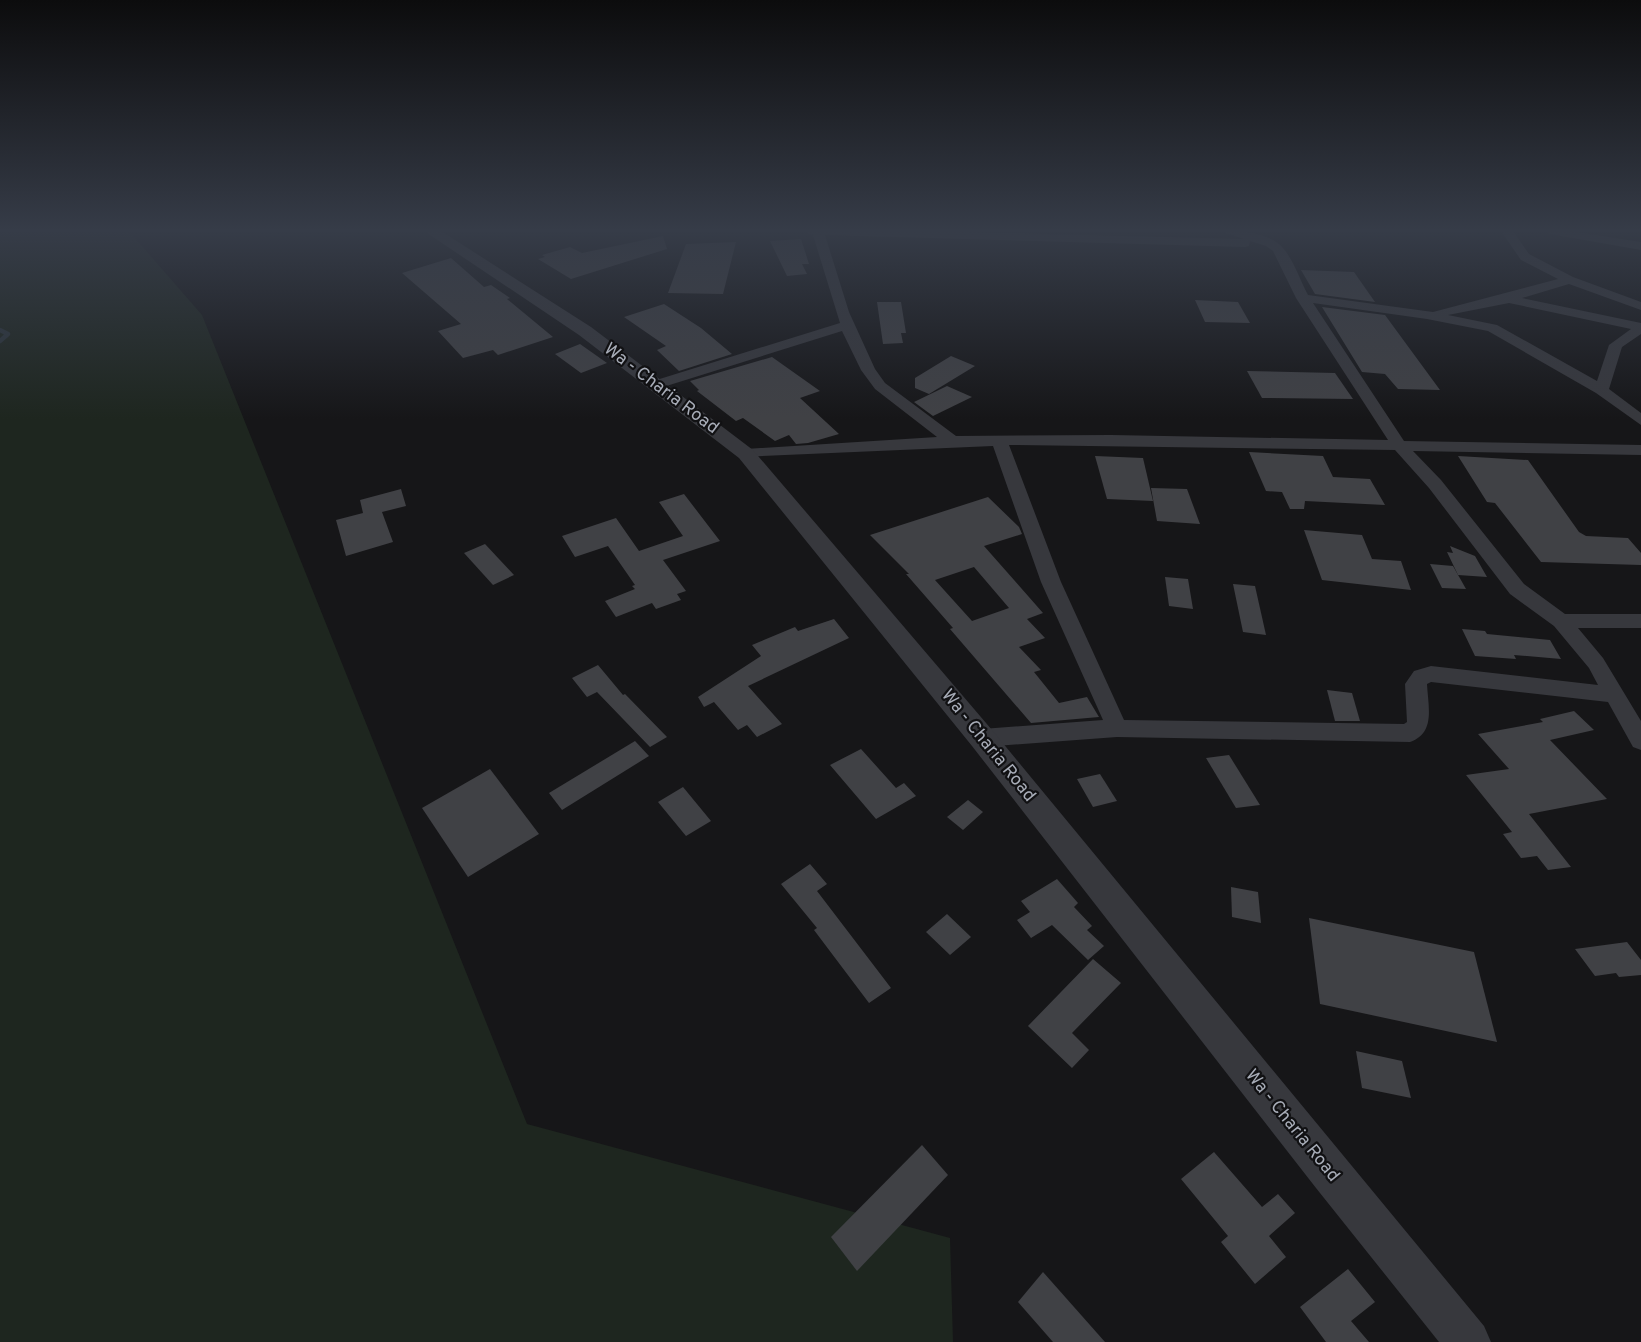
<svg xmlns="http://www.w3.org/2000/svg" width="1641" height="1342" font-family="Overpass,sans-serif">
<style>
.green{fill:#1e261f}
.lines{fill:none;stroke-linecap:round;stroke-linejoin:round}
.stream{stroke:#2c353c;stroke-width:4.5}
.building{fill:#404145;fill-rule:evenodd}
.minor{fill:#37383d;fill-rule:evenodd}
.tertiary{fill:#37383d;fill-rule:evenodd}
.labels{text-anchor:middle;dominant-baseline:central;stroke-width:4.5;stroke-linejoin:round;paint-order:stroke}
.street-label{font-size:18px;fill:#a8adb8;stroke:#111113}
</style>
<rect width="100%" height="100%" fill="#161618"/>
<polygon class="green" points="0,231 129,231 202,315 527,1124 950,1238 953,1342 0,1342"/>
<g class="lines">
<polyline class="stream" points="0,330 8,334 0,341"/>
</g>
<g class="building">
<polygon points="663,236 667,249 571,279 538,259 545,257 542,255 570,247 582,253"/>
<polygon points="801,239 809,264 802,264 807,274 787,276 770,241"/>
<polygon points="736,242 723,294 668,293 686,244"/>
<polygon points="451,258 484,287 491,285 510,298 507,299 553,337 498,355 493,350 463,358 438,331 461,324 402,273"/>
<polygon points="1301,270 1354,272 1375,302 1315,294"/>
<polygon points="1195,300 1238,302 1250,323 1205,322"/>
<polygon points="877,302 901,302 906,333 901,333 903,343 883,344"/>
<polygon points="664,304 701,328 732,354 679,371 657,350 666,346 624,317"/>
<polygon points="1322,307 1385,315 1440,390 1398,389 1385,374 1362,372"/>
<polygon points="580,344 607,363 581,373 555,354"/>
<polygon points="951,356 975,366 929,394 915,388 915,378"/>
<polygon points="772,357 820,391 800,398 839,434 808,443 796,444 789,435 775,441 743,418 736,421 697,391 699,390 690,381"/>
<polygon points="1247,371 1335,373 1353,399 1262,398"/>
<polygon points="947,386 972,397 933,416 914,402"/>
<polygon points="1249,452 1323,456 1333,477 1370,479 1385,505 1305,501 1304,509 1290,509 1282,492 1266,491"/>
<polygon points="1095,456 1143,458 1153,501 1107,499"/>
<polygon points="1458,456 1528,460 1579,532 1586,536 1628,538 1641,553 1641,565 1541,562 1495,503 1487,502"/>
<polygon points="1151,488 1187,489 1200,524 1157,521"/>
<polygon points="401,489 406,506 382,512 393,542 346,556 336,520 363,513 360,500"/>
<polygon points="684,494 720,541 663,560 686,591 677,594 681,600 656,609 652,603 616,617 605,601 635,589 632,586 635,585 608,546 575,557 562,536 616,518 639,551 683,536 659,502"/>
<path d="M988,497L1019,527L1022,534L984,546L1043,613L1027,619L1045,638L1019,647L1041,670L1034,672L1059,703L1087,697L1099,717L1031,723L950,629L953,628L906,574H909L870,535ZM974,567L1009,608L972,621L935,580Z"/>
<polygon points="1304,530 1362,535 1372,559 1401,561 1411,590 1322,580"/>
<polygon points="485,544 514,575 493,585 464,553"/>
<polygon points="1450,546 1475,556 1487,577 1458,575 1447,552 1453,553"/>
<polygon points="1430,564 1453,566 1466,589 1442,588"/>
<polygon points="1165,577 1188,579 1193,609 1169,606"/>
<polygon points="1233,584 1255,586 1266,635 1243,632"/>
<polygon points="834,619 849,638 748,686 782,724 757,737 747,725 738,730 714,702 704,707 698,697 761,656 752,645 795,627 798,631"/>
<polygon points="1462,629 1485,631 1487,634 1550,640 1561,659 1514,655 1516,659 1475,656"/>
<polygon points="598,665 623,695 625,694 667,737 650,747 597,692 587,697 572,678"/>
<polygon points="1327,690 1352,693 1360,721 1335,721"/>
<polygon points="1574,711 1594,730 1550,740 1607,799 1529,814 1571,867 1548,870 1537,856 1521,858 1503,834 1512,832 1466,775 1509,769 1478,734 1543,722 1540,719"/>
<polygon points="635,741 649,756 562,810 549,793"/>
<polygon points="861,749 896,788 904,783 916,796 876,819 830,765"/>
<polygon points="1229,755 1260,805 1236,808 1206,758"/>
<polygon points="490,769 539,834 468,877 422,808"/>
<polygon points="1100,774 1117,801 1093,807 1077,779"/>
<polygon points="683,787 711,821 686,836 658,802"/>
<polygon points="968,800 983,812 963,830 947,817"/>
<polygon points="810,864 827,884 817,891 891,988 869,1003 814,930 817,928 781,884"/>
<polygon points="1057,879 1078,903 1074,907 1092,926 1087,930 1104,946 1088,960 1052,925 1031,938 1017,920 1030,912 1021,901"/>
<polygon points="1231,887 1258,892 1261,923 1232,917"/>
<polygon points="947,914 971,937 950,955 926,932"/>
<polygon points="1309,918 1474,952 1497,1042 1320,1004"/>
<polygon points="1627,942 1641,960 1641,975 1619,977 1616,973 1595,976 1575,949"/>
<polygon points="1093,959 1121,983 1072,1033 1089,1050 1072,1068 1028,1026"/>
<polygon points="1356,1051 1402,1061 1411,1098 1362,1088"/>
<polygon points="922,1145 948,1175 857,1271 831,1237"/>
<polygon points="1214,1152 1262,1207 1278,1194 1295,1213 1269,1236 1286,1257 1255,1284 1221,1242 1228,1236 1181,1179"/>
<polygon points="1348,1269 1375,1302 1351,1321 1369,1342 1326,1342 1300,1307"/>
<polygon points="1043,1272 1105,1342 1053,1342 1018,1302"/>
</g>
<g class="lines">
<g class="minor">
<path d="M803,231H930L1244,239L1220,231C1238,230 1271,233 1283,248C1294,261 1300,280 1308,295L1433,312L1558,279L1521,260L1501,231H1513L1529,254L1573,277L1641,302V310L1569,284L1522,298L1641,323V334L1622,347L1609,389L1641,413V425L1596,393L1488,331L1427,319L1313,303L1404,441L1641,445V455L1413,451L1441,480L1524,584L1565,614H1641V628H1578L1603,658L1641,721V750L1633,747L1608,702L1431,682L1427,684C1428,706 1436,733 1410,742L1117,737L982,747L974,744L971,738L974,732L982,729L1103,720L1041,582L993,446L740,457L738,454L740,451L746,449L937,437L875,389L861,370L842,331L660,388H650L648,385L650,382L840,323L813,235ZM825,235L1245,247L1249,246L1250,241L1266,246L1273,251L1296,298L1388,440L1111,435L956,436L885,383L875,369L849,312ZM1509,303L1631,329L1609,345L1597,381L1497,325L1448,315ZM1009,445L1395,450L1429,488L1510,594L1554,626L1589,668L1598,685L1431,666L1414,671L1405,684L1407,722L1404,724L1124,720L1061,582Z"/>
<polygon points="1544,231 1570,231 1641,242 1641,250 1550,234"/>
</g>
<polygon class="tertiary" points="424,231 441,231 591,327 753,450 992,730 1484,1326 1491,1342 1439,1342 1316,1188 972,746 739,458 579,335"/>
</g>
<linearGradient id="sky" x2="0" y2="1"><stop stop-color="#0c0c0d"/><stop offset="0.55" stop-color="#363c48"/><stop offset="1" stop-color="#363c48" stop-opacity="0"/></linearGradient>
<rect width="1641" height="419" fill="url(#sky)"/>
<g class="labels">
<g class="street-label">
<text transform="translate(661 389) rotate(37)">Wa - Charia Road</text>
<text transform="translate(988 746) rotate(51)">Wa - Charia Road</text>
<text transform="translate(1292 1126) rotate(51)">Wa - Charia Road</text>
</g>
</g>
</svg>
